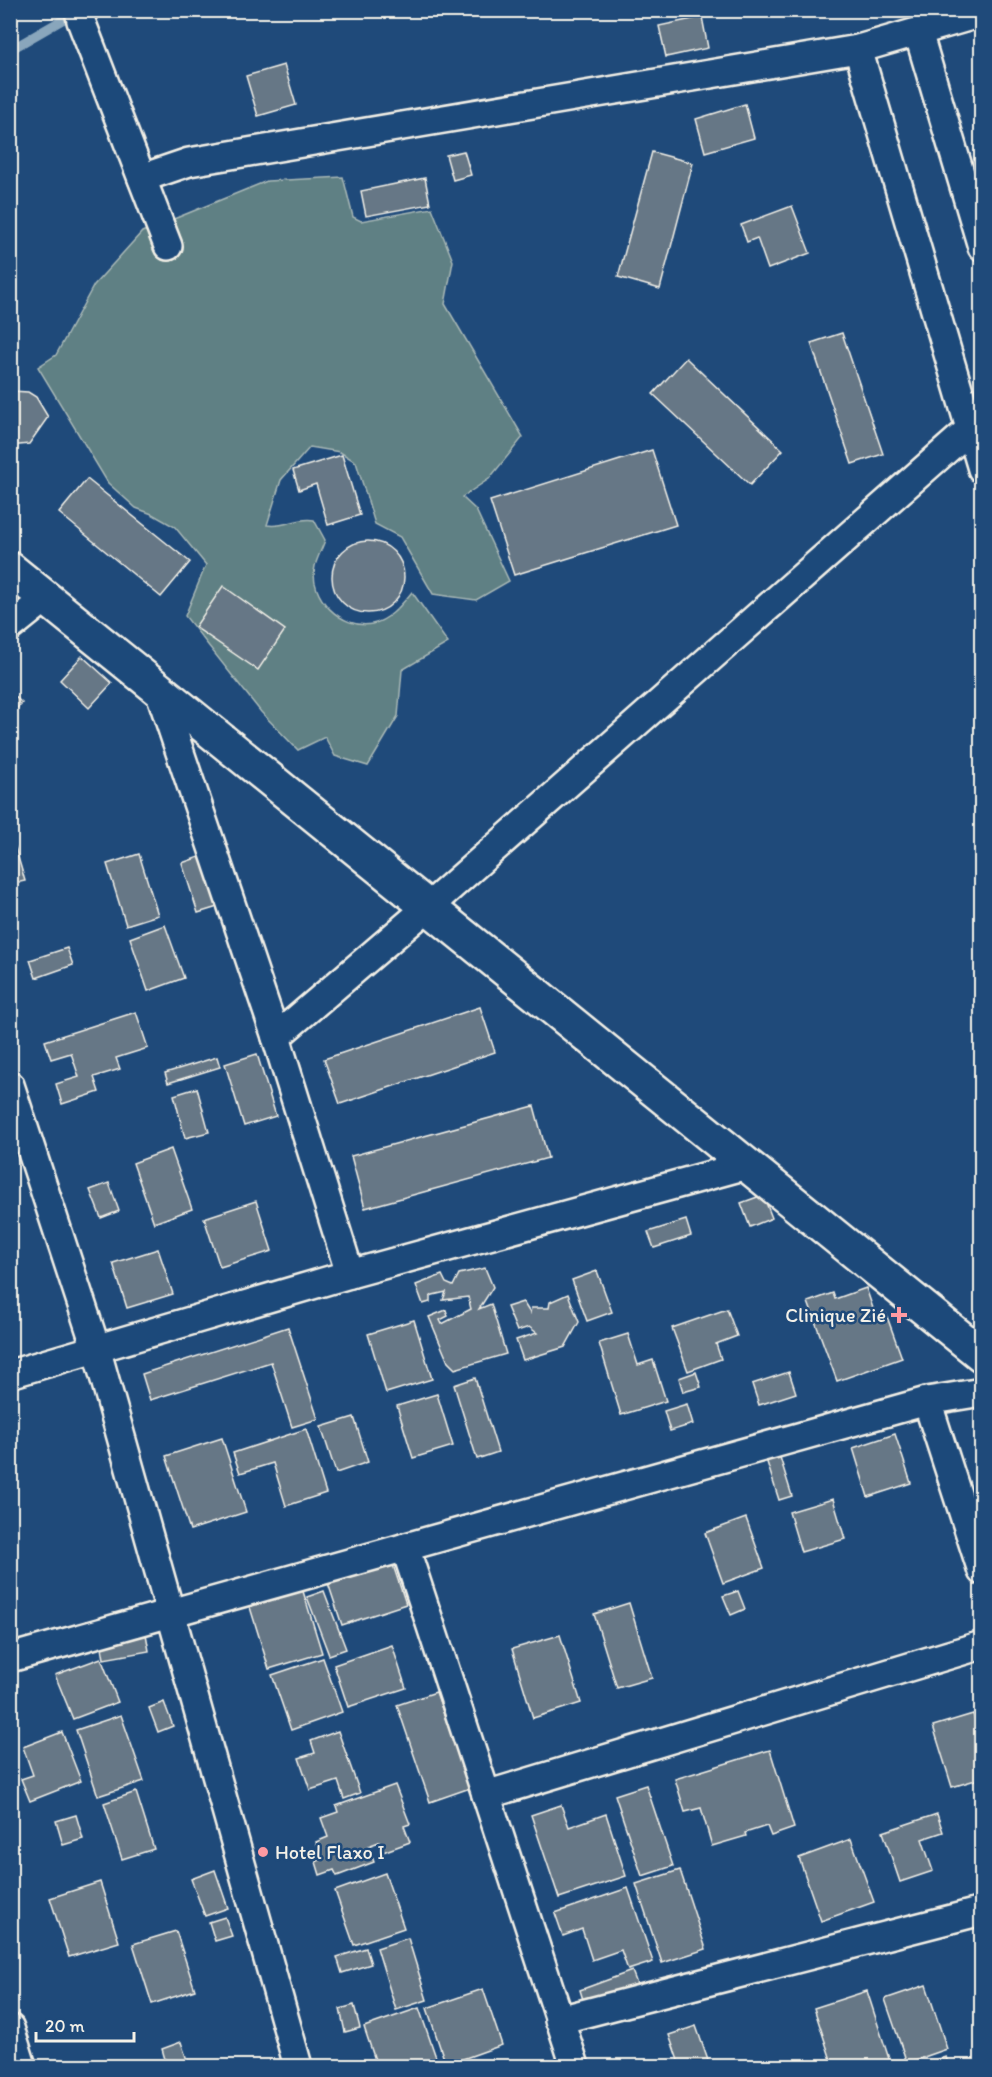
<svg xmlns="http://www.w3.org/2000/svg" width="992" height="2077" font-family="Itim,sans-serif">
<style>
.green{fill:#5e8084;stroke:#a9b8b6;stroke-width:1.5}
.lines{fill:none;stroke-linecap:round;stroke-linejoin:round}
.stream{stroke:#89a6bc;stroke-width:9}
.building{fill:#667786;stroke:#f4f1e8;stroke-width:1.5}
.minor-casing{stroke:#f4f1e8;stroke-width:32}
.tertiary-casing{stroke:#f4f1e8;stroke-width:38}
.minor{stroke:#1f4a7a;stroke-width:27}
.tertiary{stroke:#1f4a7a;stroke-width:33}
.poi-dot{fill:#ff9aa2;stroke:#1f4a7a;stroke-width:2}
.labels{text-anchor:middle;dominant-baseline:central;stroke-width:5;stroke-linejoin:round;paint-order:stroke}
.poi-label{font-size:20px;fill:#f4f1e8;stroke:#1f4a7a;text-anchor:end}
</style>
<rect width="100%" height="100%" fill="#1f4a7a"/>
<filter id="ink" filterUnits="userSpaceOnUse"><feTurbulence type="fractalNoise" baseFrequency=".0167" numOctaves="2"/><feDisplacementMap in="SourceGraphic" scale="12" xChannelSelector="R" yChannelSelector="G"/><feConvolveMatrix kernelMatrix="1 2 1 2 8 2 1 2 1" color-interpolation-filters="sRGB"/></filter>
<g filter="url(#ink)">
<path class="green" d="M343,177L353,217L361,221L432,208L453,261L445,304L523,437L489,479L462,497L476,510L509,581L476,600L433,594L400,537L375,524L356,462L340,452L310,447L281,480L267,525C285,528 296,517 314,520L325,540C322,549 317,558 315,566C308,597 342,630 372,624C390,620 401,605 412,592L448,643L402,670L398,716L368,766L335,756L325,737L298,750L261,712L185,616L206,565L175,527L152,514L136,508L108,483L38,367L56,355L94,285L142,232L267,181Z"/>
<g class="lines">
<polyline class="stream" points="10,50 76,12"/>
</g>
<g class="building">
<polygon points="702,17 708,48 666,57 659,26"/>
<polygon points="284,65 296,105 258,116 246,76"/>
<polygon points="745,104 754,138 705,152 696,119"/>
<polygon points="464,151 471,175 453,180 446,155"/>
<polygon points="652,152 693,163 660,289 618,277"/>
<polygon points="425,178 430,204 366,216 361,191"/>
<polygon points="792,206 810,253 768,269 757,238 747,242 741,225"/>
<polygon points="842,333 883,454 852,464 811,343"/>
<polygon points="686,358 783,450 750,485 653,394"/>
<polygon points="12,391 28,392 36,397 48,417 29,444 10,446"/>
<polygon points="652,450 676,525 514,575 490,501"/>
<polygon points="342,455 360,515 328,525 316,484 299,490 293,470"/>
<polygon points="87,479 190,562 161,597 59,513"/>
<circle cx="368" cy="577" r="36"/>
<polygon points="223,586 285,630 258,670 195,627"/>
<polygon points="82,656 112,683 89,708 60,680"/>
<polygon points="10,692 22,703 10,715"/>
<polygon points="15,847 25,881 10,884 10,848"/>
<polygon points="139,854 158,915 126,925 107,864"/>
<polygon points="205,855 221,906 198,913 182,863"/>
<polygon points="165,925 184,978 148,991 130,938"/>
<polygon points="67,948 73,965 36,978 30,960"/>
<polygon points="480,1007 495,1052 340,1104 324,1059"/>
<polygon points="136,1012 148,1048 116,1058 120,1069 94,1077 99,1092 62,1104 56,1084 79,1077 71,1053 51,1059 45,1041"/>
<polygon points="257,1054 276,1116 244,1126 225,1064"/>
<polygon points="217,1057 220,1067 168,1083 165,1073"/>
<polygon points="197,1088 209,1132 185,1138 174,1095"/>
<polygon points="534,1106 548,1158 365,1208 351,1156"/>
<polygon points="171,1149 192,1209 154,1223 133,1163"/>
<polygon points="109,1183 119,1211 101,1218 90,1190"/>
<polygon points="763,1195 772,1218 750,1227 741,1203"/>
<polygon points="256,1201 272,1251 220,1267 204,1218"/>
<polygon points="686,1220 691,1236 654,1248 648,1232"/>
<polygon points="158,1249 173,1294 127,1308 113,1263"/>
<polygon points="485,1268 493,1287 479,1309 491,1304 506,1354 455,1369 448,1362 429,1317 446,1310 448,1316 440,1320 442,1324 471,1309 468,1297 443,1300 446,1292 433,1295 430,1297 430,1302 423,1304 416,1285 442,1275 446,1283 453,1286 459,1274"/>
<polygon points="597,1271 612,1312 587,1321 572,1280"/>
<polygon points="866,1288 876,1317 886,1314 902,1358 837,1381 808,1302 833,1293 835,1299"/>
<polygon points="568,1294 579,1322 565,1347 523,1360 516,1340 537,1333 529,1327 517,1331 507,1307 523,1302 530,1313 531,1308 549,1308 550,1302"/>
<polygon points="727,1309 737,1336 716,1344 721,1359 688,1371 672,1328"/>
<polygon points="414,1320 432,1379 386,1393 368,1334"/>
<polygon points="288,1327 318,1419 292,1427 271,1362 150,1400 142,1374"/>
<polygon points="628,1334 638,1365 653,1360 666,1401 621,1415 599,1343"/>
<polygon points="696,1372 701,1387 683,1392 679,1378"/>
<polygon points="789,1372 796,1393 759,1405 752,1384"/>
<polygon points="475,1378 498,1452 477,1459 454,1385"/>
<polygon points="437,1394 453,1446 413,1458 397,1406"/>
<polygon points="687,1404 693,1424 670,1431 664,1411"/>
<polygon points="354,1417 368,1462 336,1473 321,1427"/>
<polygon points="306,1429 326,1493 286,1506 273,1463 240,1473 233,1453"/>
<polygon points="895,1434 911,1483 868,1497 853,1448"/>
<polygon points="222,1438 246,1512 190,1530 166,1456"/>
<polygon points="779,1454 792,1496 779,1500 766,1459"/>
<polygon points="833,1499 845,1539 801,1552 789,1512"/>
<polygon points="746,1518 764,1568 723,1583 705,1533"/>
<polygon points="392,1562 406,1604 342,1625 328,1583"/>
<polygon points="302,1588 322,1653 269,1669 249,1604"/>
<polygon points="324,1591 346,1649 329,1655 307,1597"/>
<polygon points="738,1591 745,1609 731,1615 723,1596"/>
<polygon points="629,1603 652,1678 617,1688 594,1614"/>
<polygon points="146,1634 149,1651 104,1659 101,1642"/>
<polygon points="560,1635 581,1703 533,1718 512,1649"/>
<polygon points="392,1645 406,1688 348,1707 334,1665"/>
<polygon points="101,1658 118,1702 73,1719 55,1675"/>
<polygon points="323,1658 342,1712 291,1730 272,1675"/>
<polygon points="436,1692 470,1788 430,1802 397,1705"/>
<polygon points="164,1702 173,1726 158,1732 149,1708"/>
<polygon points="973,1714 982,1742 982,1778 952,1787 933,1726"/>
<polygon points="121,1715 144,1781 98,1796 76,1730"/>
<polygon points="338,1731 360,1793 344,1799 338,1781 310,1790 299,1758 315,1753 311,1741"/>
<polygon points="62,1732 81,1781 30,1801 21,1779 33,1775 23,1747"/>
<polygon points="770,1750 794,1828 771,1836 767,1826 745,1833 746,1836 712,1846 701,1808 685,1812 675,1779"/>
<polygon points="395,1785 410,1824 404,1826 410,1842 383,1852 379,1842 368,1846 374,1862 337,1876 334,1870 320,1875 316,1862 322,1859 316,1842 328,1837 321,1818 338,1812 336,1806"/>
<polygon points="646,1785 673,1866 642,1876 615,1795"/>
<polygon points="136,1792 154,1849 122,1859 104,1803"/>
<polygon points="561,1805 569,1827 606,1814 626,1876 559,1898 531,1815"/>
<polygon points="937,1814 943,1832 922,1839 933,1871 900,1882 883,1832"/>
<polygon points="76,1815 83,1839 63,1845 56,1821"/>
<polygon points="851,1839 874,1902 821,1921 799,1858"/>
<polygon points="215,1870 228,1908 205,1916 191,1879"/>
<polygon points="680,1870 706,1949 662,1963 636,1884"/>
<polygon points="385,1873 404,1928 354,1945 335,1891"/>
<polygon points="100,1882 119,1942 69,1957 50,1898"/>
<polygon points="628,1888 653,1962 628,1970 621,1950 592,1960 582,1929 563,1936 555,1913"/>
<polygon points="225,1917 232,1936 215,1941 209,1922"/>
<polygon points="176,1931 195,1990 152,2004 133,1944"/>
<polygon points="408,1938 427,2000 396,2010 377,1948"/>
<polygon points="366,1948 371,1964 342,1973 337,1957"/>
<polygon points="632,1971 637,1984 584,2003 580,1990"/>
<polygon points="926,1985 947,2049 907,2063 885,1999"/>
<polygon points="483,1989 502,2045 446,2065 427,2008"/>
<polygon points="867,1991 891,2065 833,2066 814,2008"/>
<polygon points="354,2005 360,2028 345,2032 340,2009"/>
<polygon points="419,2008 439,2066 377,2066 364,2027"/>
<polygon points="696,2026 710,2066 680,2066 669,2035"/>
<polygon points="181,2042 189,2066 167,2066 162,2049"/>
<polygon points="946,2057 949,2066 914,2066"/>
</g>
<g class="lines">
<g class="minor-casing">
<g id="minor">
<polyline points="79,10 81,21 168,246"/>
<polyline points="918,32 982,247"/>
<polyline points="858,49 982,469"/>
<polyline points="142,178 189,162 858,49 982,13"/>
<polyline points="10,627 46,598"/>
<polyline points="158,687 276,1037 350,1274"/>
<polyline points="276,1037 428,907 970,429"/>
<polyline points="10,1085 96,1348 298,2066"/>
<polyline points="10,1374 350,1274 747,1165"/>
<polyline points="927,1401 982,1571"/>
<polyline points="405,1547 575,2066"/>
<polyline points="10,1658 927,1401 982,1392"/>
<polyline points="486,1795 982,1645"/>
<polyline points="559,2020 982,1911"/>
<polyline points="10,2028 22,2066"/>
</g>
</g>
<g class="tertiary-casing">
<polyline id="tertiary" points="10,569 982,1355"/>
</g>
<use href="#minor" class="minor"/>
<use href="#tertiary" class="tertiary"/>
</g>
</g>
<g class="poi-dot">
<path d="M896 1306h6v6h6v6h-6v6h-6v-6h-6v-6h6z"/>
<circle cx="263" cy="1852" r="6"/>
</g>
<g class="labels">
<g class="poi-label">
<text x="886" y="1315">Clinique Zié</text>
<text x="275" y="1852" text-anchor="start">Hotel Flaxo I</text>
</g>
</g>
<rect width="992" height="2077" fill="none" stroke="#1f4a7a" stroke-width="36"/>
<rect x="18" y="18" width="956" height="2041" fill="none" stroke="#f4f1e8" stroke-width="2" filter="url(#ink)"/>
<path d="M36 2032v9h98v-9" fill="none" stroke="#f4f1e8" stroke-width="3"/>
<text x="45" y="2032" font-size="18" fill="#f4f1e8" stroke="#1f4a7a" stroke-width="4.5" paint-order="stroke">20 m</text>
</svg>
